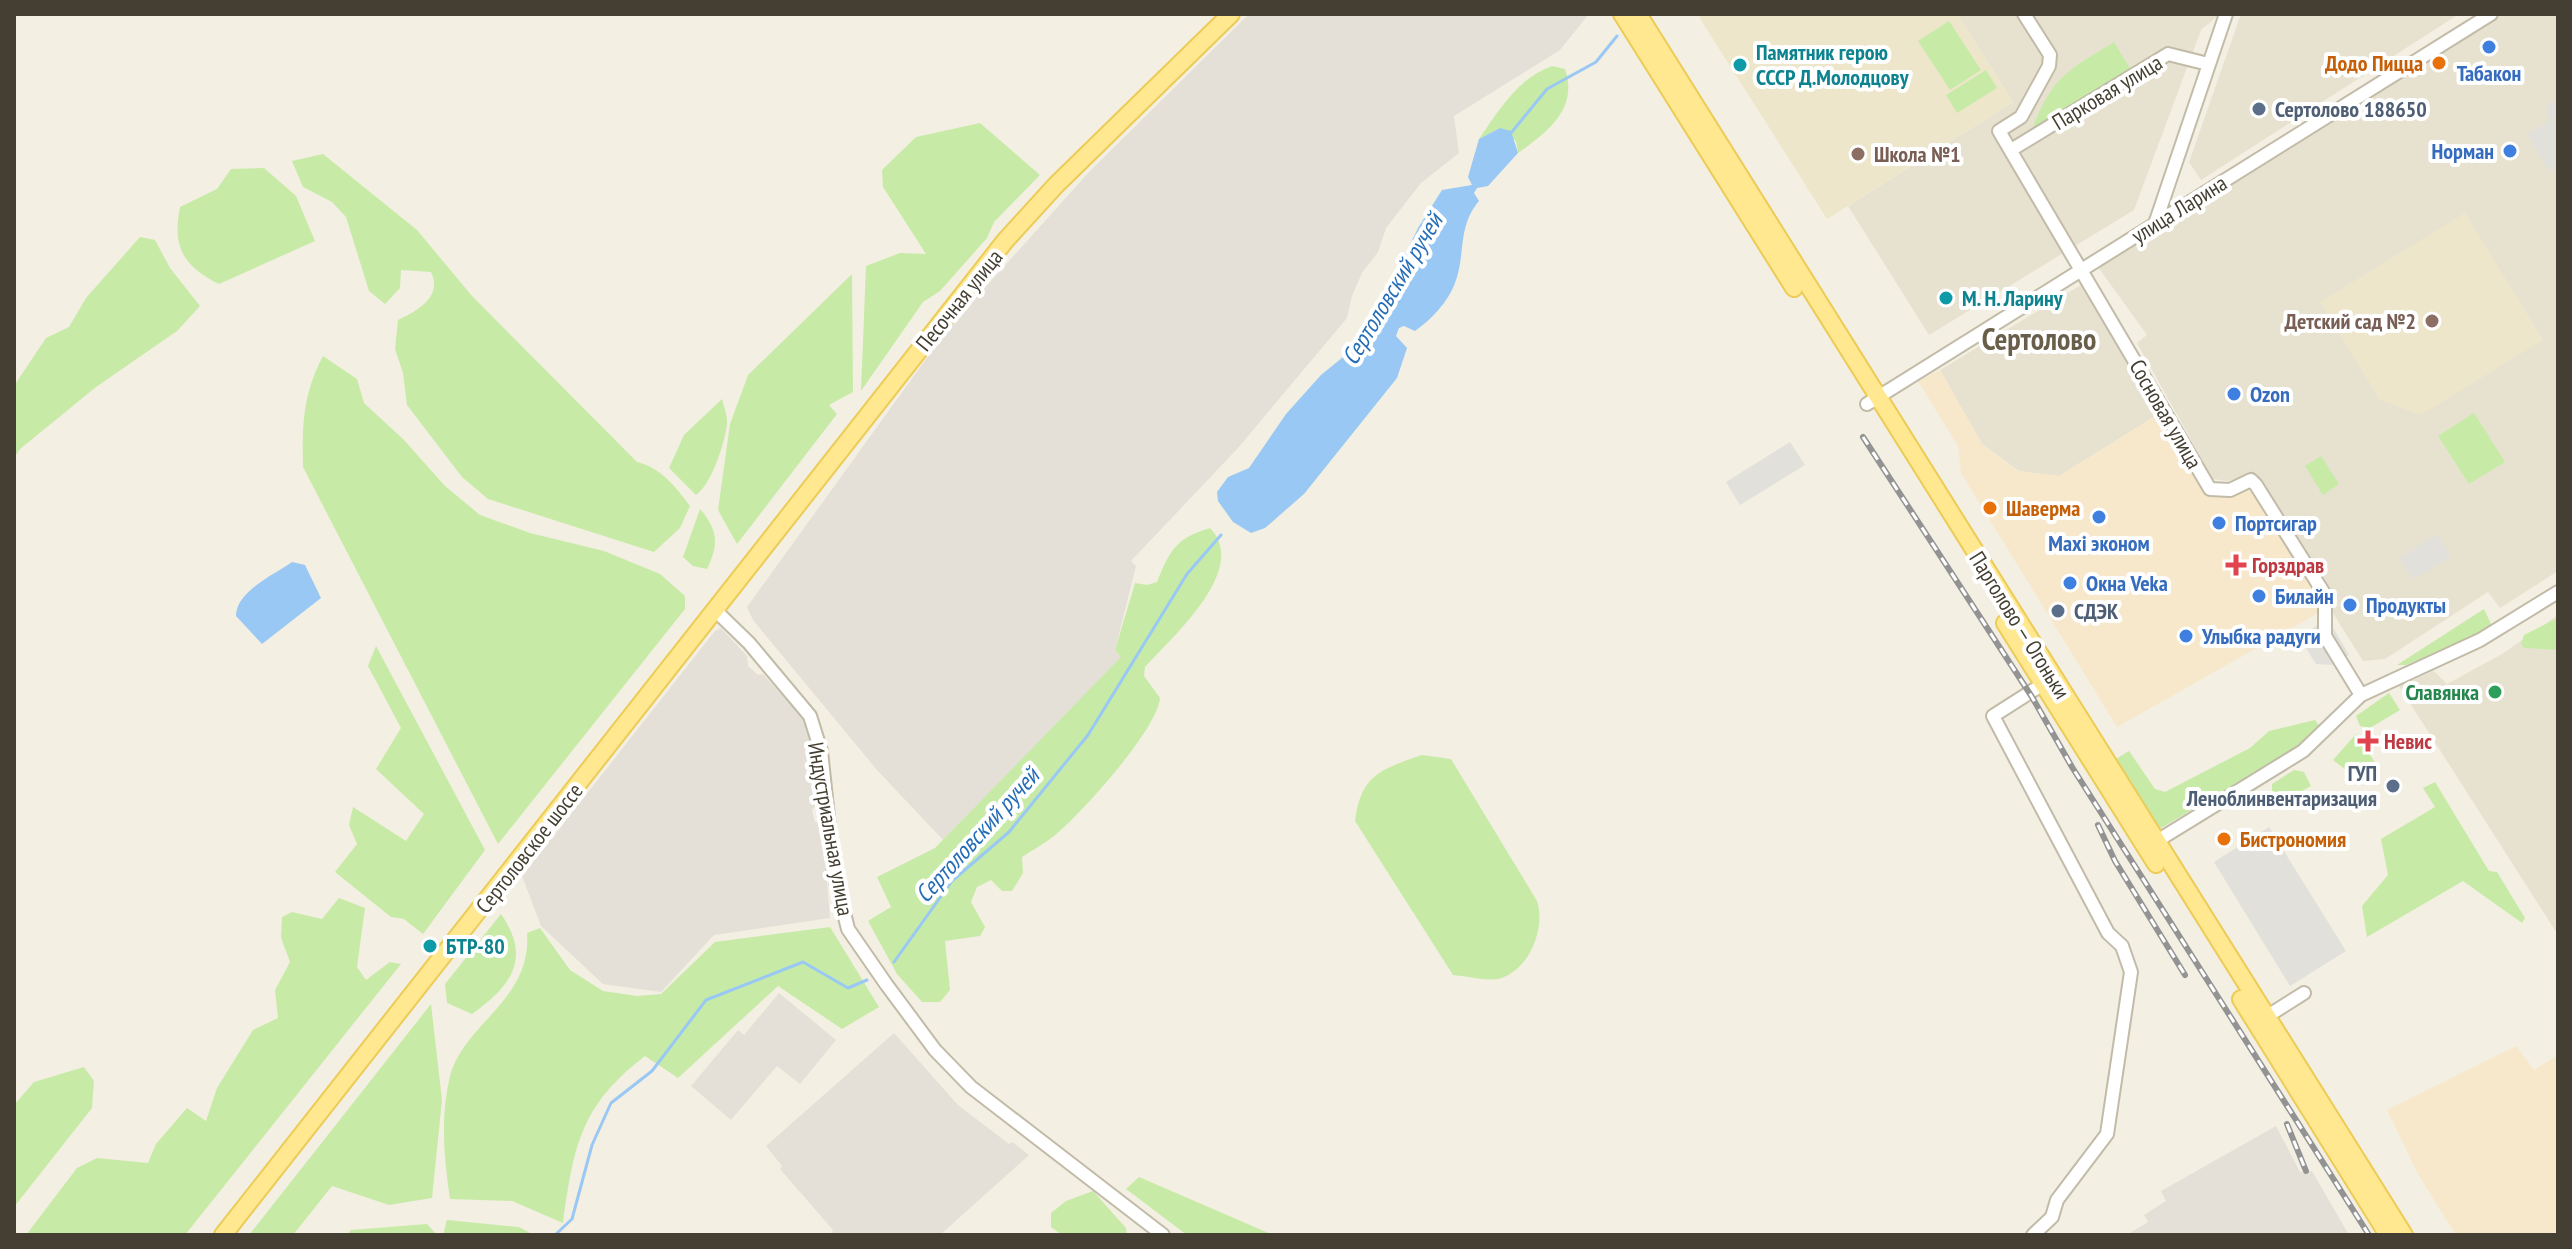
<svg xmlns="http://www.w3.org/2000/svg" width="2572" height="1249" font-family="'PT Sans Narrow',sans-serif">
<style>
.residential{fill:#e7e2d0}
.commercial{fill:#f7e8cb}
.industrial{fill:#e4e0d8}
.education{fill:#ede6cb}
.green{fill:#c7eba7}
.parking{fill:#e2e0db}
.water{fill:#99c8f5}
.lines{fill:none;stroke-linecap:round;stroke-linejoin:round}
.stream{stroke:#99c8f5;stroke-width:3}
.minor-casing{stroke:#c1bba7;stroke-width:16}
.major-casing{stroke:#eccb57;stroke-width:20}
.minor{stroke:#fff;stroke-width:12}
.major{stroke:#ffe88f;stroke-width:16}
.rail-casing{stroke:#939393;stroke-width:6}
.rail{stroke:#fff;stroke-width:3;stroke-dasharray:9;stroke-linecap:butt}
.shop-dot{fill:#3f7fe0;stroke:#fff;stroke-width:3}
.food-dot{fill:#e8710a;stroke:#fff;stroke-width:3}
.culture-dot{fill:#0f9aa8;stroke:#fff;stroke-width:3}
.service-dot{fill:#5c6f8a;stroke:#fff;stroke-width:3}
.education-dot{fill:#8d6e63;stroke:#fff;stroke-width:3}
.health-dot{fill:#e0444e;stroke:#fff;stroke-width:3}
.leisure-dot{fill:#2e9e5b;stroke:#fff;stroke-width:3}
.labels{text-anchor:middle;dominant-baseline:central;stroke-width:8;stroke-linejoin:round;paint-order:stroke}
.culture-label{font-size:22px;font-weight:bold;fill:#0d838f;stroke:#fff;text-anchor:start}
.food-label{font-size:22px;font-weight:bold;fill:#c56008;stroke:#fff;text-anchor:start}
.shop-label{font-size:22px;font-weight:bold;fill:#366cbe;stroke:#fff;text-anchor:start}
.street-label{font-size:22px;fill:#443f32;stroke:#fff}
.service-label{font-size:22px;font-weight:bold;fill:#4e5e75;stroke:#fff;text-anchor:start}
.education-label{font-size:22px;font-weight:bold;fill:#785e54;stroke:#fff;text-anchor:start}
.health-label{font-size:22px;font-weight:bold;fill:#be3a42;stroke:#fff;text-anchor:start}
.leisure-label{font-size:22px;font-weight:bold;fill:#27864d;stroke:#fff;text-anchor:end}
.water-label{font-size:24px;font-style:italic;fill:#256db7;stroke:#fff}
.district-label{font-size:30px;font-weight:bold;fill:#685e49;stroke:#fff}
</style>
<rect width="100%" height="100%" fill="#f3efe2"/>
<g class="residential">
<polygon points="1957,14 2220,14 2201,30 2134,210 1929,335 1848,206 2013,102"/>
<polygon points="2241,14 2459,14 2201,180 2189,162"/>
<polygon points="2500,14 2558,14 2558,571 2500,608 2488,592 2385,659 2363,661 2329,607 2334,603 2254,474 2227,481 2213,479 2137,343 2147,335 2098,267"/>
<polygon points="2086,282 2162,412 2059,476 2019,471 1982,444 1940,370"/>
<polygon points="2558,615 2558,935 2399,686 2434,671 2447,684 2502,654"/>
</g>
<g class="commercial">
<polygon points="1940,370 1982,444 2018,471 2059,476 2162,412 2208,491 2255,491 2329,607 2117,727 1961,473 1958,446 1918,381"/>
<polygon points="2516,1046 2534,1070 2558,1055 2558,1235 2456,1235 2419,1176 2387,1110"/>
</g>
<g class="industrial">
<polygon points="1249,14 1589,14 1560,50 1454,116 1459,153 1421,183 1386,228 1378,252 1362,273 1352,296 1347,318 1238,448 1131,561 1136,566 1115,650 1122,657 943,840 877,770 753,620 747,607 947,330 1089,172"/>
<polygon points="721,628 747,656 748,666 758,675 763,674 807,722 819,802 812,810 815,822 822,821 830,918 714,935 661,992 603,984 541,926 522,876 715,631"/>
<polygon points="779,993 836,1040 800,1084 777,1066 731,1120 691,1086 738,1030 744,1035"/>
<polygon points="894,1033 958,1105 1009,1144 1012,1142 1029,1155 940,1235 830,1235 833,1230 780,1169 782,1166 766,1146"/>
<polygon points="2276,1126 2300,1172 2312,1171 2349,1235 2127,1235 2148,1222 2144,1215 2166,1201 2161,1191"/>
</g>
<g class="education">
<polygon points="1703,14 1957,14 2013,102 1827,219 1699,17"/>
<polygon points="2465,213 2543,340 2421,415 2380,400 2320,302"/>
</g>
<g class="green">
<polygon points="1949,21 1981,70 1950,90 1918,41"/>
<path d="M2114,42L2131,70L2032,130C2052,77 2067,71 2114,42Z"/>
<path d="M1552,66L1565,69C1579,109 1546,133 1518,153L1516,141L1500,128L1479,139C1499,110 1518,78 1552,66Z"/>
<polygon points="1986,70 1997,88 1957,113 1946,95"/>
<polygon points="980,123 1040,175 994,222 987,238 940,291 923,302 861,391 866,266 900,253 926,254 883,187 882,170 916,137"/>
<path d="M323,154L417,230L472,296L637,462C661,468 675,486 690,506L680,528L654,552L488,499L462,477L407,405L403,373L395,349L398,320C417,311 443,297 431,272L401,270L400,288L385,304L369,291L346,217L332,202L303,187L292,161Z"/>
<path d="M264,168L296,196L315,241L219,284C183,266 172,247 180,207L217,189L231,169Z"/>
<polygon points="140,237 155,240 170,268 200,306 177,331 96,387 20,449 14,458 14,386 46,338 69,327 86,298"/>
<polygon points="852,274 853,392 829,405 837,414 737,544 718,510 730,424 748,375"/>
<path d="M323,356L357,379L364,403L404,440L445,486L480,515L530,533L604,551L660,574L685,596V609L498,844L303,467C302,424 303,394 323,356Z"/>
<path d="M722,399C724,407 728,417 727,425C724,444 712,484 696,495L669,468L684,435Z"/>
<polygon points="2474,413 2505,462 2469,484 2438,436"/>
<polygon points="2321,456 2339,484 2323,495 2305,466"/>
<path d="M700,509C718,530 719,544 707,569L693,566L683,557Z"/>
<path d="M1210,528C1250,569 1172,637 1145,667L1144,676L1160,698C1157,730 1081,814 1054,836C1044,844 1032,850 1022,857L1023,873L1012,891H1002L991,880L977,887L971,902L985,927L980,936L945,941L950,990L940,1002H922L897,974L868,921L891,907L877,877L935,848L1121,657L1115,650L1135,583L1147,585L1157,582C1170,550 1176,538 1210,528Z"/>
<polygon points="2484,609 2491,624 2485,632 2406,665 2397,665"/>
<polygon points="2558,618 2558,650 2524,648 2521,644 2524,635"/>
<polygon points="376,646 485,850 423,934 404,919 391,917 335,872 357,844 349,825 353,807 406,841 424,814 376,769 401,728 368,666"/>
<polygon points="2389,693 2400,710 2370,728 2360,726 2356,716"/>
<polygon points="2315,720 2320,727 2311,739 2161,828 2150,819 2151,815 2116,759 2129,751 2155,789 2165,792 2250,748 2269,731"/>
<polygon points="2356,734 2378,767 2358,779 2333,760"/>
<path d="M1422,755L1451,759L1537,901C1546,928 1529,972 1498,979C1485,981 1466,976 1453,975L1355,821C1361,774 1382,769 1422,755Z"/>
<polygon points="2294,770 2304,772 2311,786 2280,803 2272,792 2272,784"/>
<polygon points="2435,782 2489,871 2497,872 2525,918 2522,923 2463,881 2367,937 2362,906 2388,875 2381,839 2435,807 2423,788"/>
<polygon points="339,898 365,908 357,967 366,980 390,962 401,964 185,1235 26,1235 77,1168 97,1158 148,1163 156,1144 187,1108 206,1121 217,1088 253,1030 278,1018 275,990 290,962 281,938 282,917 292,912 322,919"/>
<path d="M501,914C532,959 511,986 472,1014L447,1003L445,984Z"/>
<path d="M830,927L879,1007L842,1029L778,986L678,1078L645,1056C580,1106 574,1146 563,1223L512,1201L450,1199C444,1158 440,1117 450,1076C465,1022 532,1000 527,933L540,928L570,970L603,991L637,996L661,994L715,942Z"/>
<polygon points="431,1004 442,1100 432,1198 389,1205 332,1186 293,1235 249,1235"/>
<polygon points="84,1067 94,1081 92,1108 14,1207 14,1105 34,1082"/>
<polygon points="1139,1177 1273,1235 1187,1235 1126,1189"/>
<polygon points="1093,1191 1126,1228 1127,1235 1062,1235 1051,1227 1051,1213 1066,1201"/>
<polygon points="447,1220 519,1227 534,1235 443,1235"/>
<polygon points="427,1224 437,1235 347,1235 351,1230"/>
</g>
<g class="parking">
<polygon points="2558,98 2558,167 2550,172 2527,134 2551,120 2546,111 2548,104"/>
<polygon points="1790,442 1805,465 1740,505 1726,482"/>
<polygon points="2437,534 2451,556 2413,580 2399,558"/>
<polygon points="2328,619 2349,655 2333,665 2316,664 2299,637"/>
<polygon points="2269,827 2346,951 2290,986 2214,862"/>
</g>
<g class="water">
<path d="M1500,128L1511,131L1518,153L1488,186L1477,188L1474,193L1479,201C1457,227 1466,254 1455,283C1448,302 1431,320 1415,331L1404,326L1399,328L1396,336L1407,348L1397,378L1304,494L1265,528L1251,533L1233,522L1218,501L1217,492L1228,477L1249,468L1286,414L1321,375L1364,340L1418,228L1442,190L1472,185L1468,177L1479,139Z"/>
<path d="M292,562L305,565L321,598L262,644L236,616C236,591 274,575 292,562Z"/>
</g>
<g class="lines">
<g class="stream">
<polyline points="1511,133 1547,89 1596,62 1617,36"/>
<polyline points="894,962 952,881 1009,832 1088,735 1187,574 1221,535"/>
<polyline points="555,1235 572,1219 592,1145 611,1103 652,1071 706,1000 803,962 848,988 867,980"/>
</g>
<g class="minor-casing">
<g id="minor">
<polyline points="2024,14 2050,55 2049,66 2021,117 1999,131 2210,489 2230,490 2251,480 2256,485 2325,595 2325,636 2361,695"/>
<polyline points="2011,150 2168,54 2208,64"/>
<polyline points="2155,224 2226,14"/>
<polyline points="1867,404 2491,14"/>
<polyline points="716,611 749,643 810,716 821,751 834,873 848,929 886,984 935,1050 971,1087 1163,1235"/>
<polyline points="2152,844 2303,751 2361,695 2480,640 2558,592"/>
<polyline points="2266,1017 2304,993"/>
<polyline points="2033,1235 2052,1217 2057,1200 2107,1134 2131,972 2122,946 2108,933 1993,716 2043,684"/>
</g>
</g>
<g class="major-casing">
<g id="major">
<polyline points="1622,14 1794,288"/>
<polyline points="1638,14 2404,1235"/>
<polyline points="2005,623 2156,864"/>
<polyline points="2241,999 2388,1235"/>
<polyline points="223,1235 1005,241 1056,185 1231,14"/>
</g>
</g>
<use href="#minor" class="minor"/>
<use href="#major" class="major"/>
<g class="rail-casing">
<g id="rail">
<polyline points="1863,437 2032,697 2072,767 2369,1235"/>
<polyline points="2098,825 2115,861 2185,975"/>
<polyline points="2287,1124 2306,1171"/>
</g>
</g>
<use href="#rail" class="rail"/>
</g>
<g class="shop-dot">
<circle cx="2489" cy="47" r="8"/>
<circle cx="2510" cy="151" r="8"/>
<circle cx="2234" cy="394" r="8"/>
<circle cx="2099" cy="517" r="8"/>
<circle cx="2219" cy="523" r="8"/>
<circle cx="2070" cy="583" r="8"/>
<circle cx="2259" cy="596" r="8"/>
<circle cx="2350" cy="605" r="8"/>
<circle cx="2186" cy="636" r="8"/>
</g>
<g class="food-dot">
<circle cx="2439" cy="63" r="8"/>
<circle cx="1990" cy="508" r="8"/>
<circle cx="2224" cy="839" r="8"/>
</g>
<g class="culture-dot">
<circle cx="1740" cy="65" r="8"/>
<circle cx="1946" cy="298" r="8"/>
<circle cx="430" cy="946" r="8"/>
</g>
<g class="service-dot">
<circle cx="2259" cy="109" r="8"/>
<circle cx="2058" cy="611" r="8"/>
<circle cx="2393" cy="786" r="8"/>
</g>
<g class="education-dot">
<circle cx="1858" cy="154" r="8"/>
<circle cx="2432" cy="321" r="8"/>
</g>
<g class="health-dot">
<path d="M2232 553h8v8h8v8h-8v8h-8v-8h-8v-8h8z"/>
<path d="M2364 729h8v8h8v8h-8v8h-8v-8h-8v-8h8z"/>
</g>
<circle class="leisure-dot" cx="2495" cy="692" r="8"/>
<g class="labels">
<g class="culture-label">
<text x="1756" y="52">Памятник герою<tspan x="1756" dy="25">СССР Д.Молодцову</tspan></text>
<text x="1962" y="298">М. Н. Ларину</text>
<text x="446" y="946">БТР-80</text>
</g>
<g class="food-label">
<text x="2423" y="63" text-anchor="end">Додо Пицца</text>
<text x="2006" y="508">Шаверма</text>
<text x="2240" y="839">Бистрономия</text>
</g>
<g class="shop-label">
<text x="2489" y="73" text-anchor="middle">Табакон</text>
<text x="2494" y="151" text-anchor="end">Норман</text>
<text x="2250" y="394">Ozon</text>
<text x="2235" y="523">Портсигар</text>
<text x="2099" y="543" text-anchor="middle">Maxi эконом</text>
<text x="2086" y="583">Окна Veka</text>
<text x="2275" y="596">Билайн</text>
<text x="2366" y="605">Продукты</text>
<text x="2202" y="636">Улыбка радуги</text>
</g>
<g class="street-label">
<text transform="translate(2107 92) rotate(-31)">Парковая улица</text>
<text transform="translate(2179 209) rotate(-32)">улица Ларина</text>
<text transform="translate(959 300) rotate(-51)">Песочная улица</text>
<text transform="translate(2166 414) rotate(60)">Сосновая улица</text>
<text transform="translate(2020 625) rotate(58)">Парголово — Огоньки</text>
<text transform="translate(831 829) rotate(80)">Индустриальная улица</text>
<text transform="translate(529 848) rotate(-52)">Сертоловское шоссе</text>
</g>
<g class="service-label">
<text x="2275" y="109">Сертолово 188650</text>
<text x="2074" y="611">СДЭК</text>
<text x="2377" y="773" text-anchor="end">ГУП<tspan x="2377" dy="25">Леноблинвентаризация</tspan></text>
</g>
<g class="education-label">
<text x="1874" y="154">Школа №1</text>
<text x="2416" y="321" text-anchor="end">Детский сад №2</text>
</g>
<g class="health-label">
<text x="2252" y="565">Горздрав</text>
<text x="2384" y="741">Невис</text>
</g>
<g class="leisure-label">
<text x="2479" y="692">Славянка</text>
</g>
<g class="water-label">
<text transform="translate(1392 289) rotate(-59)">Сертоловский ручей</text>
<text transform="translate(977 835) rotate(-48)">Сертоловский ручей</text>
</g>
<g class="district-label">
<text x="2039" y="338">Сертолово</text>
</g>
</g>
<rect width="2572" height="1249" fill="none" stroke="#443f32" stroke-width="32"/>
</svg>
